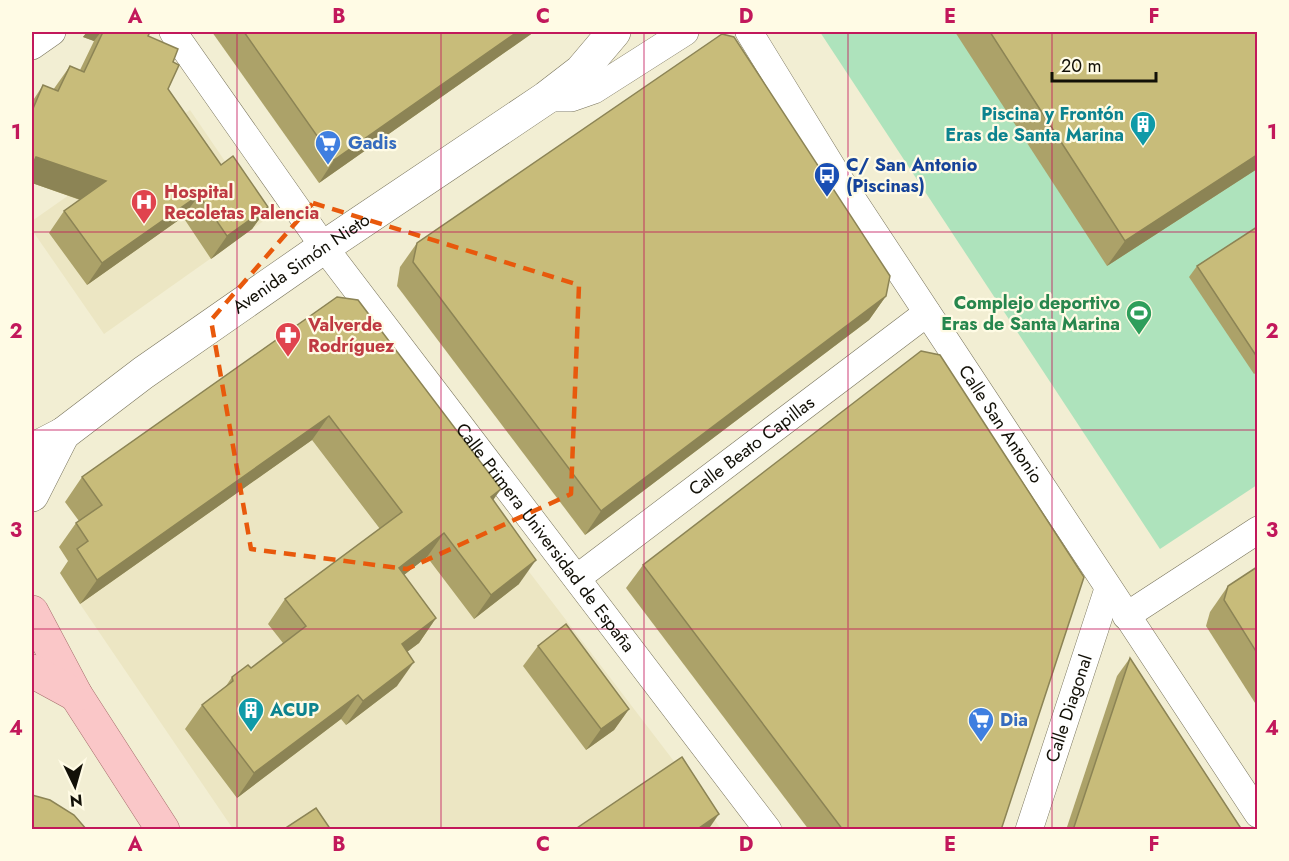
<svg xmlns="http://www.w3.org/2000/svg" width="1289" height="861" font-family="Jost,sans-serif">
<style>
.built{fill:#ece6c3}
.pitch{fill:#aee3bc}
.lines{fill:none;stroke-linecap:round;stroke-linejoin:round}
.minor-casing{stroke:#79745c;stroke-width:28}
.secondary-casing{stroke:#79745c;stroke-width:34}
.primary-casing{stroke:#a76e6d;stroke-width:34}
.minor{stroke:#fff;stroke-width:27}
.secondary{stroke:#fff;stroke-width:33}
.primary{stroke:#fac7c8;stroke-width:33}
.wall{fill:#aca269}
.shaded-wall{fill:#8c8455}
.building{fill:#c8bc7a;stroke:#8c8455;stroke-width:1.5}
.marked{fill:none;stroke:#e8590c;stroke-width:4.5;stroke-dasharray:12 8;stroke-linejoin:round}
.grid{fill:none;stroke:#c2185b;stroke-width:1.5;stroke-opacity:0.55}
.labels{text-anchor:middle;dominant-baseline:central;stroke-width:4.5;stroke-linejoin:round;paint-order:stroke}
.culture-label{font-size:18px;font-weight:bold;fill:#0d838f;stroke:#fffbe5;text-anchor:end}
.shop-label{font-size:18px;font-weight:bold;fill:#366cbe;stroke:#fffbe5;text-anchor:start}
.transit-label{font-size:18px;font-weight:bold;fill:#164399;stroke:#fffbe5;text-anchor:start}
.health-label{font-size:18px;font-weight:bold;fill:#be3a42;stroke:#fffbe5;text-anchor:start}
.street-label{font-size:18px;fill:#121007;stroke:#fffbe5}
.leisure-label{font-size:18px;font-weight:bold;fill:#27864d;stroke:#fffbe5;text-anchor:end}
.neatline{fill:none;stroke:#c2185b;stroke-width:2}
.grid-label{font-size:20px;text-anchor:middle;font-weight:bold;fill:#c2185b}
</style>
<rect width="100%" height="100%" fill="#f2eed3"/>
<g class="built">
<polygon points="190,110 265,220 104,334 32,230 32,221"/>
<polygon points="312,440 411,570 484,513 673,760 721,829 233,829 80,604"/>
</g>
<polygon class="pitch" points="820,32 1257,32 1257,485 1160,549"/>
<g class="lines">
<g class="minor-casing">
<g id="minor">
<path id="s1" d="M173,32L324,247L768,830"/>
<path id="s2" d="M749,32L845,188L1258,814"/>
<polyline points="32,46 52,32"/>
<polyline points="546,98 571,98 594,90 685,32"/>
<path id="s3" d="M577,578L927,313"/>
<polyline points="1126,616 1258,530"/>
<path id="s4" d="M1029,830L1108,589"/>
</g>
</g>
<g class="secondary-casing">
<g id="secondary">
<path id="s5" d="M32,450L63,434L143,373L324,247L546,98L581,71L614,32"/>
<polyline points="32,495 63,434"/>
</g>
</g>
<g class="primary-casing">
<g id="primary">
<polyline points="32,612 76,695 163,830"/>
<polyline points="32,671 76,695"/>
</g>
</g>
<use href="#minor" class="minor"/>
<use href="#secondary" class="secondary"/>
<use href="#primary" class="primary"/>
</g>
<g class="wall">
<polygon points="87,32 150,32 148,36 173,62 168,89 221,165 268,207 252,229 211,259 183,217 87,285 49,233 64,211 80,200 32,183 32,102 43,85 53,90 70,66 80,70 94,41 83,37"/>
<polygon points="212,32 534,32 319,183"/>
<polygon points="955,32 1257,32 1257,169 1107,266"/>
<polygon points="1257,227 1257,372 1254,374 1189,277 1197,266"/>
<polygon points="417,243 886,296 869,320 585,535 397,286 400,267"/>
<polygon points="337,297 494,500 519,584 474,619 427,557 404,575 436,618 419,643 407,652 397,686 346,725 341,719 237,798 185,729 202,705 224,689 232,677 251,668 283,643 268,624 285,599 380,529 312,440 80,604 60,573 68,561 59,547 76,523 79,521 65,502 82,477"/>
<polygon points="643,565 1001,830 809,830 626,588"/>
<polygon points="1257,567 1257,706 1206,626 1210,612 1228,586"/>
<polygon points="538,646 629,709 614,730 586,750 523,666"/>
<polygon points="1130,658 1242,830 1066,830 1117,676"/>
</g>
<g class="shaded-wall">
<polygon points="87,32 101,32 94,41 83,37"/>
<polygon points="517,32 534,32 319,183 334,160"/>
<polygon points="1257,155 1257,169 1107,266 1125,241"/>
<polygon points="36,157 106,181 90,203 32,183 32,163"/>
<polygon points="199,195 183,217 87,285 102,263"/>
<polygon points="268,207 252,229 211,259 227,236"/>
<polygon points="886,296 869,320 585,535 601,511"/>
<polygon points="329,416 312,440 80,604 97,580"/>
<polygon points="501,489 484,513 491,497"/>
<polygon points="444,533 427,557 382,592 399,568"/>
<polygon points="536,560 519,584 474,619 491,595"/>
<polygon points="436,618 419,643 385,668 402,644"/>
<polygon points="414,662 397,686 346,725 363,701"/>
<polygon points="358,695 341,719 237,798 254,773"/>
<polygon points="629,709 614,730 586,750 601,729"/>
<polygon points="719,814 708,830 696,830"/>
</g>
<g class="building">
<polygon points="103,32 150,32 148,36 178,49 173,62 179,65 168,89 221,165 233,156 268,207 227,236 199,195 102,263 64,211 106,181 36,157 32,166 32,111 43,85 58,91 70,66 84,72"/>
<polygon points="244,32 517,32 334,160"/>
<polygon points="990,32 1257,32 1257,155 1125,241"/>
<polygon points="722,34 734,37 890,276 886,296 601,511 413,262 417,243"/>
<polygon points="1257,227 1257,357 1197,266"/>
<polygon points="337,297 358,300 501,489 491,497 536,560 491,595 444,533 399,568 436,618 402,644 414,662 363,701 358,695 254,773 202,705 233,681 232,677 248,665 251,668 306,626 285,599 402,512 329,416 97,580 77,549 88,541 76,523 102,505 82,477"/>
<polygon points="921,351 940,355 1084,577 1001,830 843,830 643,565"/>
<polygon points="1257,567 1257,653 1224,600 1228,586"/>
<polygon points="566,624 629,709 601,729 538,646"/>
<polygon points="1130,658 1242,830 1073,830"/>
<polygon points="682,757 719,814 696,830 574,830"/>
<polygon points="32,795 50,800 74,815 87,830 32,830"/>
<polygon points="316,808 331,830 288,830 287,827"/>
</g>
<path class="marked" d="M313,203L579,285L571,494L407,569L251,549L211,320Z"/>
<path class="grid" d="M237,32V830M441,32V830M644,32V830M848,32V830M1052,32V830M32,232H1258M32,430H1258M32,629H1258"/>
<defs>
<g id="building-pin" transform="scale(1.35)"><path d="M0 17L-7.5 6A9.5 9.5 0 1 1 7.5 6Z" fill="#0f9aa8" stroke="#fffbe5"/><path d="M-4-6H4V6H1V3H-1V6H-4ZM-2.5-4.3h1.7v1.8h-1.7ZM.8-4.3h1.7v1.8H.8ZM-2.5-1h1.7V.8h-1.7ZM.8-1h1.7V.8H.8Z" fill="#fff"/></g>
<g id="supermarket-pin" transform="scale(1.35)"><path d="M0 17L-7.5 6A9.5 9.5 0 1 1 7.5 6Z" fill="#3f7fe0" stroke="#fffbe5"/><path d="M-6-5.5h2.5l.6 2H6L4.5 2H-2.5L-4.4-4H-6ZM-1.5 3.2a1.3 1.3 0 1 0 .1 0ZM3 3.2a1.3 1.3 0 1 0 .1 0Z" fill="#fff"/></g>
<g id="bus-pin" transform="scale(1.35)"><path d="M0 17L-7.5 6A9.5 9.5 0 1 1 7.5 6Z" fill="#1a4fb4" stroke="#fffbe5"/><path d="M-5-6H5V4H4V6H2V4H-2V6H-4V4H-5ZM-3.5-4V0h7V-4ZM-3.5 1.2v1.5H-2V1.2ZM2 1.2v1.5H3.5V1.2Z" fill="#fff"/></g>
<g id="hospital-pin" transform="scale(1.35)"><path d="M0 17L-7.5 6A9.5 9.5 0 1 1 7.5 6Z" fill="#e0444e" stroke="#fffbe5"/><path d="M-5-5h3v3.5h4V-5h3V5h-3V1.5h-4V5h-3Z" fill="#fff"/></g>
<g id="stadium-pin" transform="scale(1.35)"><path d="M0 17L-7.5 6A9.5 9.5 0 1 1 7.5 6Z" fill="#2e9e5b" stroke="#fffbe5"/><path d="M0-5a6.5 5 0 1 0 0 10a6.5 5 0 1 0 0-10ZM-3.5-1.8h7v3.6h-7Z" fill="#fff"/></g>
<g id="pharmacy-pin" transform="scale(1.35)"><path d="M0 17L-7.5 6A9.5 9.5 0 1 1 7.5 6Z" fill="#e0444e" stroke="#fffbe5"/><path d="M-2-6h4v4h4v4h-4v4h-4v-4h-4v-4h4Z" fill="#fff"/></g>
</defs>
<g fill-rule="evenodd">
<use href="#building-pin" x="1143" y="124"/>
<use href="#supermarket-pin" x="328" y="143"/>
<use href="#bus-pin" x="827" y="175"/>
<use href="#hospital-pin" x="144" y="202"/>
<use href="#stadium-pin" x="1139" y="313"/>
<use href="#pharmacy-pin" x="288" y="335"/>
<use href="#building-pin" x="251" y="710"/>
<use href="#supermarket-pin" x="981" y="720"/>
</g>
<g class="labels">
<g class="culture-label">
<text x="1124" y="114">Piscina y Frontón<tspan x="1124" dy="21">Eras de Santa Marina</tspan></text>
<text x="270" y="710" text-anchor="start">ACUP</text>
</g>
<g class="shop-label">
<text x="348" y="143">Gadis</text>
<text x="1000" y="720">Dia</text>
</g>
<g class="transit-label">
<text x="846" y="165">C/ San Antonio<tspan x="846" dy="21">(Piscinas)</tspan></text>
</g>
<g class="health-label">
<text x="164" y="192">Hospital<tspan x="164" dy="21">Recoletas Palencia</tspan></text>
<text x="308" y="325">Valverde<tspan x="308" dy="21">Rodríguez</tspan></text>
</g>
<g class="street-label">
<text stroke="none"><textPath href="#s5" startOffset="328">Avenida Simón Nieto</textPath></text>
<text stroke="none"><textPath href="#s2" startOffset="466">Calle San Antonio</textPath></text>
<text stroke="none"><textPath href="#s3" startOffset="219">Calle Beato Capillas</textPath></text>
<text stroke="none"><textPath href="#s1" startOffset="628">Calle Primera Universidad de España</textPath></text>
<text stroke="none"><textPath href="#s4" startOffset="128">Calle Diagonal</textPath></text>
</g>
<g class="leisure-label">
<text x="1120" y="303">Complejo deportivo<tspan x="1120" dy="21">Eras de Santa Marina</tspan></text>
</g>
</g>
<rect width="1289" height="861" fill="none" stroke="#fffbe5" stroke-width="66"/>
<g transform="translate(75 786) rotate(175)" stroke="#fffbe5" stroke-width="4.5" paint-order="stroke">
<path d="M0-4.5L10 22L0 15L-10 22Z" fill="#121007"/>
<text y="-9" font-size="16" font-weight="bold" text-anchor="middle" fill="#121007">N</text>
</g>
<path d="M1052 72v9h104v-9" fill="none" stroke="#121007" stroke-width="3"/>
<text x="1061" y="72" font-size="18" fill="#121007" stroke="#fffbe5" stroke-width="4.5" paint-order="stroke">20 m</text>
<rect x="33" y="33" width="1223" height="795" class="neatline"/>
<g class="grid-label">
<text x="135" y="23">A</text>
<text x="339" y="23">B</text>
<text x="543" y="23">C</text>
<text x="746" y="23">D</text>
<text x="950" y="23">E</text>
<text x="1154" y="23">F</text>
<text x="16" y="139">1</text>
<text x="1272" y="139">1</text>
<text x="16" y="338">2</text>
<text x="1272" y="338">2</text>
<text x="16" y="537">3</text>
<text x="1272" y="537">3</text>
<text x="16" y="735">4</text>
<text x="1272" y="735">4</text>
<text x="135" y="851">A</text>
<text x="339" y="851">B</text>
<text x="543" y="851">C</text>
<text x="746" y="851">D</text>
<text x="950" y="851">E</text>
<text x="1154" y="851">F</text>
</g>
</svg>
